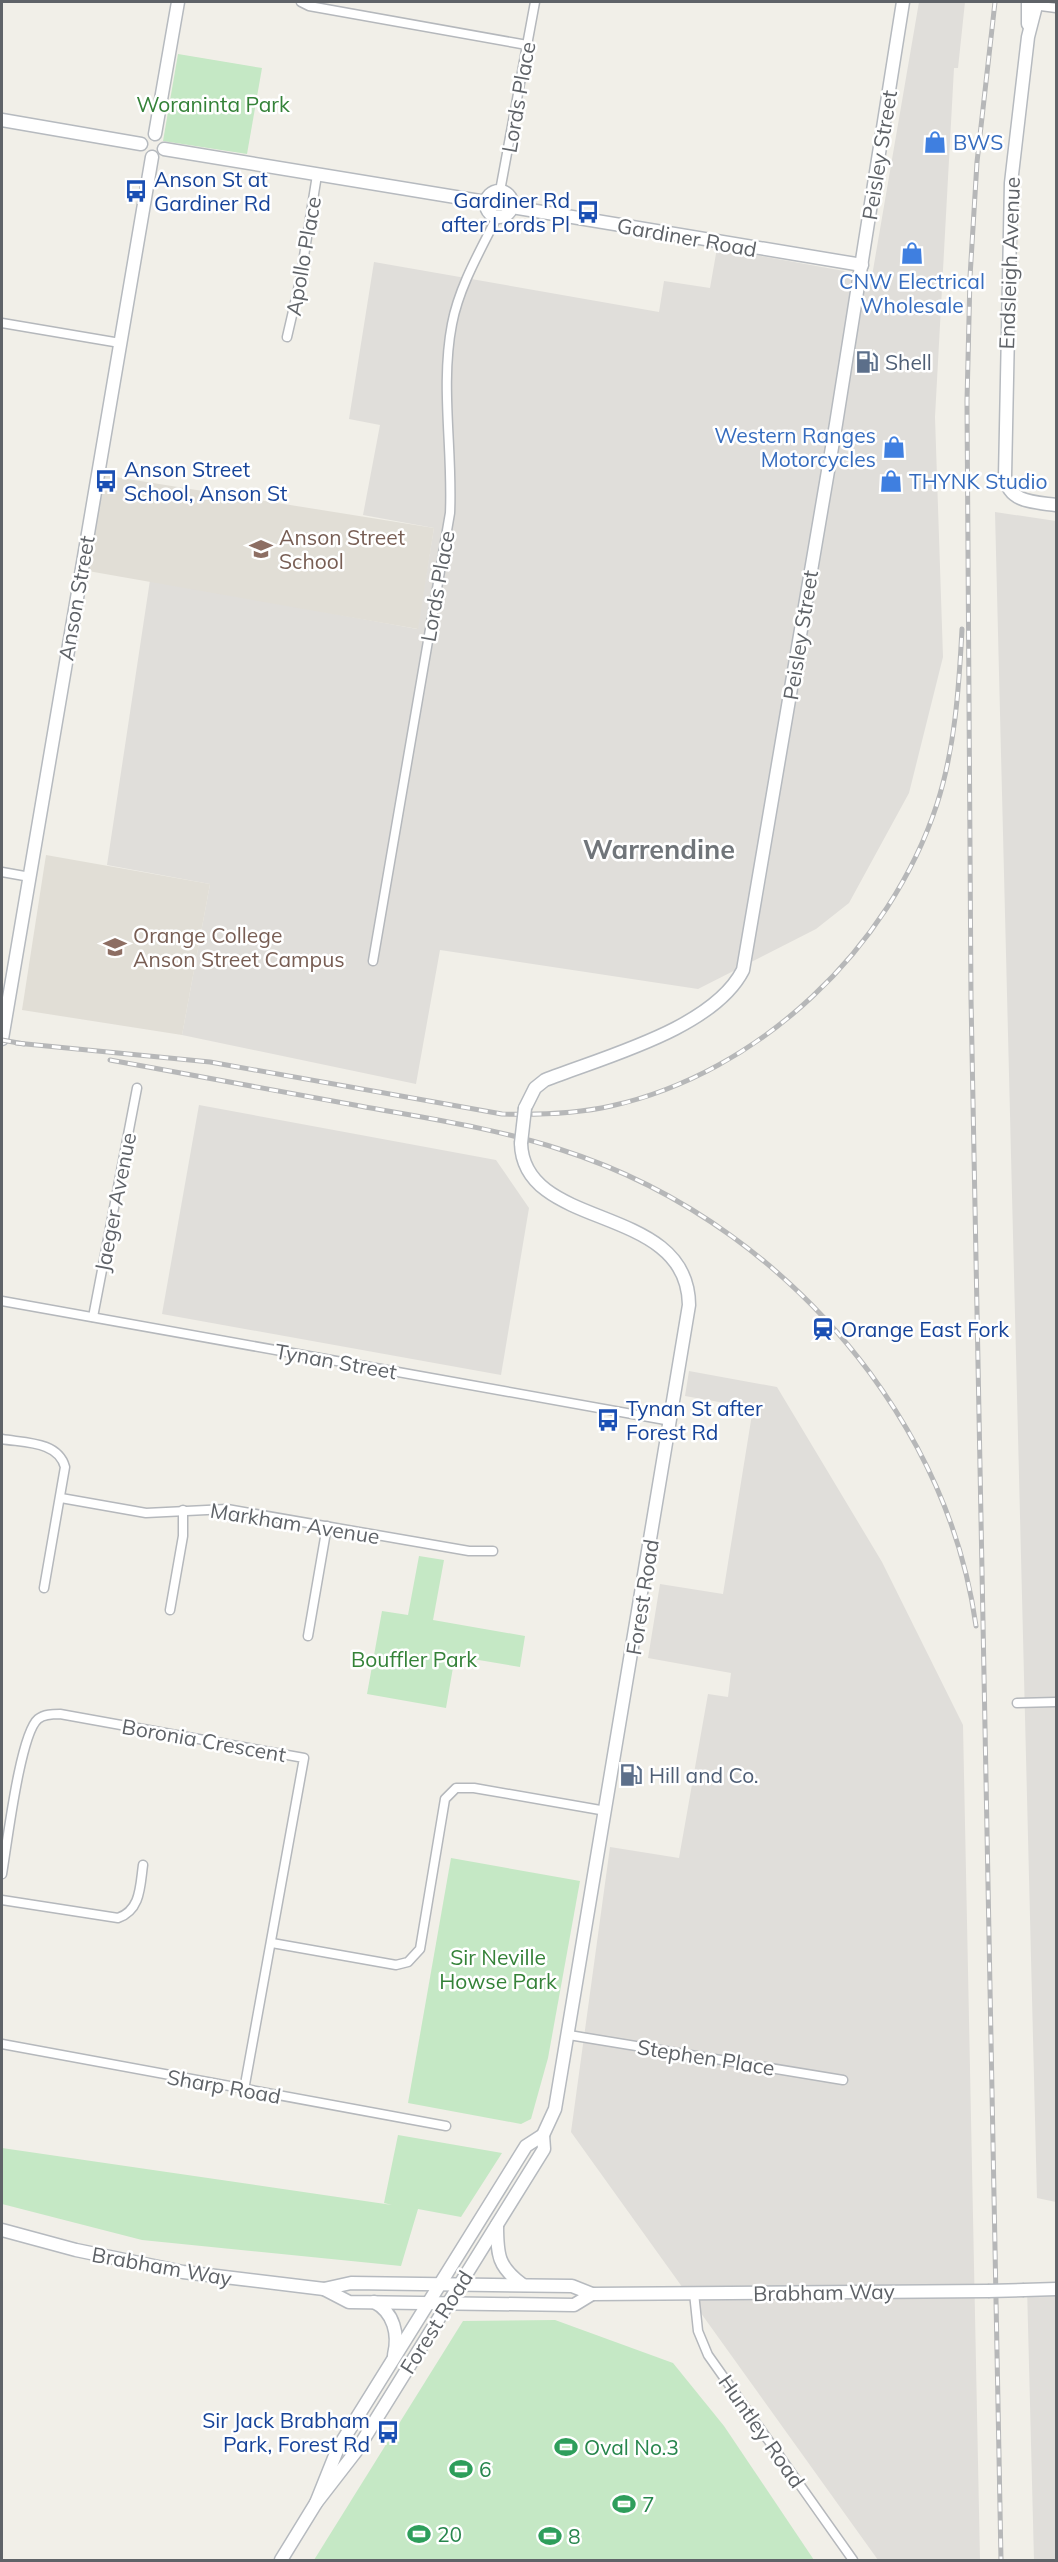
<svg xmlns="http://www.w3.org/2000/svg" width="1058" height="2562" font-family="Mulish,sans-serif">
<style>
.industrial{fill:#e0deda}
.education{fill:#e1ded6}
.green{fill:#c5e8c5}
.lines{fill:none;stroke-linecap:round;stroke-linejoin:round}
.street-casing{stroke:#b5b8bc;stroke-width:11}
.secondary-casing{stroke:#b6babf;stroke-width:15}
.street{stroke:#fff;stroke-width:8}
.secondary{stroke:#fff;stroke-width:12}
.rail-casing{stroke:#b6b7b8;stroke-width:5}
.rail{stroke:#fff;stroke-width:3;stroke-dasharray:9;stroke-linecap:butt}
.secondary-bridge-casing{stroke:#b6babf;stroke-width:15;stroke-linecap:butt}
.secondary-bridge{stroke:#fff;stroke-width:12}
.labels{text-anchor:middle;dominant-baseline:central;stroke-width:5;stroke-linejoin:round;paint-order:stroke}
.street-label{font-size:21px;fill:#5f6368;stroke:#fff}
.park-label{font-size:21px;fill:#348238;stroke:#fff}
.shop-label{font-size:21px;fill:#366cbe;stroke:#fff;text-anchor:start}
.transit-label{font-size:21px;fill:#164399;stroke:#fff;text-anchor:start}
.service-label{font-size:21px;fill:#4e5e75;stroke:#fff;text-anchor:start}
.education-label{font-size:21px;fill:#785e54;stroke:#fff;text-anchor:start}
.leisure-label{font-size:21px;fill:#27864d;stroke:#fff;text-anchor:start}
.district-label{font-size:27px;font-weight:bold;fill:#70757a;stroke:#fff}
</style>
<rect width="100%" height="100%" fill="#f1efe8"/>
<g class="industrial">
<polygon points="919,2 965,2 958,68 954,68 935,417 943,657 909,793 849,903 816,929 698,989 440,950 416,1084 182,1035 210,884 107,865 150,580 417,629 434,528 363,515 380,425 349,419 374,262 659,312 664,281 710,288 717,248 872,276"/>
<polygon points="995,512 1056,521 1056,2202 1037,2198"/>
<polygon points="199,1105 496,1160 529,1208 501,1375 162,1314"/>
<polygon points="689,1371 777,1387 882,1562 963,1725 980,2560 878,2560 571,2132 610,1847 679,1858 708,1694 728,1697 731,1673 648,1658 660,1584 723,1594 753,1408 685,1396"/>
<polygon points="1027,2286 1056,2291 1056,2560 1034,2560"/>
</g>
<g class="education">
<polygon points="103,475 434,528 418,629 88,571"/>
<polygon points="46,855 210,884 182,1035 22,1010"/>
</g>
<g class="green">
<polygon points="178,54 262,68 247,154 163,141"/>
<polygon points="419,1556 444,1560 433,1620 525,1636 520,1667 455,1656 446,1708 367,1694 382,1611 408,1615"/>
<polygon points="451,1858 580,1881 548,2058 531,2119 521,2124 408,2103"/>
<polygon points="398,2135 502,2153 461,2217 418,2209 401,2266 142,2240 2,2204 2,2148 392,2205 384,2203"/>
<polygon points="555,2320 673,2363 724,2426 814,2560 314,2560 463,2321"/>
</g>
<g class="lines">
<g class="street-casing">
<g id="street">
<polyline points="301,2 309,6 527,45"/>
<polyline points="1033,5 1056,8"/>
<polyline points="500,191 535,2"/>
<polyline points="2,323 120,343"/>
<polyline points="287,337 300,281 317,175"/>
<polyline points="2,872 30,877"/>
<path d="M373,961L450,513C453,450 440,386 452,324C459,287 480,251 497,217"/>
<polyline points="2,1301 671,1421"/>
<polyline points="93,1317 137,1088"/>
<path d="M2,1439C24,1443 58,1441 65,1467L44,1588"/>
<polyline points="61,1498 146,1513 227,1509 469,1551 493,1551"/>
<polyline points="170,1610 183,1536 183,1510"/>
<polyline points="308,1636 327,1526"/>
<polyline points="1017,1703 1056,1702"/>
<path d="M2,1874C7,1845 20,1734 38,1719C44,1714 53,1714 60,1714L304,1758L244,2090"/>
<path d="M2,1900L118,1918C141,1910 140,1886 143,1865"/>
<polyline points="272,1943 396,1965 408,1962 420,1949 445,1799 456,1788 474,1788 606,1811"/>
<polyline points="569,2035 843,2080"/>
<polyline points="2,2044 446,2126"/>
<polyline points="694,2293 698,2331 708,2355 853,2560"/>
</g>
</g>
<g class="secondary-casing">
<g id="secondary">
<polyline points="1028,2 1028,24"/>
<path d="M1037,2L1028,37L1011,183L1005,477C1009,503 1035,502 1056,505"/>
<polyline points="2,120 141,144"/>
<polyline points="155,134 178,2"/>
<polyline points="164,149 486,202"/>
<circle cx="499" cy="204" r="13"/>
<polyline points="512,207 862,265"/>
<polyline points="2,1039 152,157"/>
<path d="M525,1108L535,1088L545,1080C603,1057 713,1029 743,970L836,424L903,2"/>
<path d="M497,2225C497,2255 498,2267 523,2285"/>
<polyline points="2,2230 76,2250 183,2272 324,2289 351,2283 572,2286 592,2294 988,2291"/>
<polyline points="324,2289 349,2302 574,2305 592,2294"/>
<polyline points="1024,2290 1056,2289"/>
<path d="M374,2302C394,2312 399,2335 394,2355"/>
<path d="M316,2503L338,2448L526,2146L543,2135L555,2109L689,1305C688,1202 523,1232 521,1143"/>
<polyline points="281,2560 316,2503 357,2450 544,2149 543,2135"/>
</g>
</g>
<use href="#street" class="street"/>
<use href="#secondary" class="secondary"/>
<g class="rail-casing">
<g id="rail">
<polyline points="995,2 977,162 970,277 967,401 971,998 1001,2560"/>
<polyline points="2,1040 24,1044"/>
<path d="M16,1043L210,1062L502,1114C539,1115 575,1114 611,1106C760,1073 890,948 937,804C955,748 959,687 962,629"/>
<path d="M110,1060C193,1075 276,1091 360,1106C426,1118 494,1128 559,1149C683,1188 792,1268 870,1373C925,1448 963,1532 976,1626"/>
</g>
</g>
<use href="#rail" class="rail"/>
<g class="secondary-bridge-casing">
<g id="secondary-bridge">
<polyline points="521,1143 525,1108"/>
<polyline points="988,2291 1024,2290"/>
</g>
</g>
<use href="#secondary-bridge" class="secondary-bridge"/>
</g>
<defs>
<g id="shop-bare" transform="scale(1.8)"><path d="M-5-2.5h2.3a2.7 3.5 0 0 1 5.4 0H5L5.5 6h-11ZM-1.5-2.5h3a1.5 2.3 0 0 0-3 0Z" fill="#3f7fe0" stroke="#fff" stroke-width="2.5" paint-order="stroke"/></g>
<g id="bus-bare" transform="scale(1.8)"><path d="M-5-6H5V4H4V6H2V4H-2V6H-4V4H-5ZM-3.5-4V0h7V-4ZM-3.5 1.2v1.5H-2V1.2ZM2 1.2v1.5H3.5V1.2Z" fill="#1a4fb4" stroke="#fff" stroke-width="2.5" paint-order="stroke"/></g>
<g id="fuel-bare" transform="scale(1.8)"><path d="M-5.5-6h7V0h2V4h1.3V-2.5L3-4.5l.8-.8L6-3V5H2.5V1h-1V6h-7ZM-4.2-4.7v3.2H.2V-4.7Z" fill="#5c6f8a" stroke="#fff" stroke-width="2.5" paint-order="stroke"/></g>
<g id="school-bare" transform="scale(1.8)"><path d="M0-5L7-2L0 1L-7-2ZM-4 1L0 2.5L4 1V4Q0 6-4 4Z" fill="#8d6e63" stroke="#fff" stroke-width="2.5" paint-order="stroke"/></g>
<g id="university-bare" transform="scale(1.8)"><path d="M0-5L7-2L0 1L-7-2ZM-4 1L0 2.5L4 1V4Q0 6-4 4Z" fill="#8d6e63" stroke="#fff" stroke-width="2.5" paint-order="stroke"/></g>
<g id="station-bare" transform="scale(1.8)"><path d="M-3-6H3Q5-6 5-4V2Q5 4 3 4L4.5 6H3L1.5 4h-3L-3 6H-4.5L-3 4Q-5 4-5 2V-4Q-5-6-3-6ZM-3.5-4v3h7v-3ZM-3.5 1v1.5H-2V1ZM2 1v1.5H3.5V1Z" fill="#1a4fb4" stroke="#fff" stroke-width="2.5" paint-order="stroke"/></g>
<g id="stadium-bare" transform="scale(1.8)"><path d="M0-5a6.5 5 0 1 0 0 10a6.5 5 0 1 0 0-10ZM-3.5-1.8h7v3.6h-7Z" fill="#2e9e5b" stroke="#fff" stroke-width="2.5" paint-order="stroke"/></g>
</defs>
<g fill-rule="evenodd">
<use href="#shop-bare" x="935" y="142"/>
<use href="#bus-bare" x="136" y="191"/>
<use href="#bus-bare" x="588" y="212"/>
<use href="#shop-bare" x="912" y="253"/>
<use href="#fuel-bare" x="867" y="362"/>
<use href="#shop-bare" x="894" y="447"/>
<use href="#bus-bare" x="106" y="481"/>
<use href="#shop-bare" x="891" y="481"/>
<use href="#school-bare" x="261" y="549"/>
<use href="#university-bare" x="115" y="947"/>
<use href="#station-bare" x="823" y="1329"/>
<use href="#bus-bare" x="608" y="1420"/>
<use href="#fuel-bare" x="631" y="1775"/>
<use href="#bus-bare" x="388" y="2432"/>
<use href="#stadium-bare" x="566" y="2447"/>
<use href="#stadium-bare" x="461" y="2469"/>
<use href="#stadium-bare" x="624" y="2504"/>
<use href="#stadium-bare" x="419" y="2534"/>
<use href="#stadium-bare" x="550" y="2536"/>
</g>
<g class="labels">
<g class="street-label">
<text transform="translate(518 97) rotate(-80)">Lords Place</text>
<text transform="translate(879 155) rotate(-81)">Peisley Street</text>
<text transform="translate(687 237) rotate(10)">Gardiner Road</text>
<text transform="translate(303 256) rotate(-80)">Apollo Place</text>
<text transform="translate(1009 263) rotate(-88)">Endsleigh Avenue</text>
<text transform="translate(437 586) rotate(-80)">Lords Place</text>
<text transform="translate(76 598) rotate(-80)">Anson Street</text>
<text transform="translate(800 635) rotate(-81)">Peisley Street</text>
<text transform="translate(115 1202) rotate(-79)">Jaeger Avenue</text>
<text transform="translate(336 1361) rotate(10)">Tynan Street</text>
<text transform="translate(295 1523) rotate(9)">Markham Avenue</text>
<text transform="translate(642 1597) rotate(-81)">Forest Road</text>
<text transform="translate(204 1740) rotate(10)">Boronia Crescent</text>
<text transform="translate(706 2057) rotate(9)">Stephen Place</text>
<text transform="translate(224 2086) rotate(10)">Sharp Road</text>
<text transform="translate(162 2266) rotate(10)">Brabham Way</text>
<text transform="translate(824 2292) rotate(-1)">Brabham Way</text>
<text transform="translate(436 2322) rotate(-58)">Forest Road</text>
<text transform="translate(762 2431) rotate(55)">Huntley Road</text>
</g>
<g class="park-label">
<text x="213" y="104">Woraninta Park</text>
<text x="414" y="1659">Bouffler Park</text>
<text x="498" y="1957">Sir Neville<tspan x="498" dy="24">Howse Park</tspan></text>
</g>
<g class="shop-label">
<text x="953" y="142">BWS</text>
<text x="912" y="281" text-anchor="middle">CNW Electrical<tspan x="912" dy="24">Wholesale</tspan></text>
<text x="876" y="435" text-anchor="end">Western Ranges<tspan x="876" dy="24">Motorcycles</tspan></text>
<text x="909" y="481">THYNK Studio</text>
</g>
<g class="transit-label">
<text x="154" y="179">Anson St at<tspan x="154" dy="24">Gardiner Rd</tspan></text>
<text x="570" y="200" text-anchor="end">Gardiner Rd<tspan x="570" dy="24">after Lords Pl</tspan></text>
<text x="124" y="469">Anson Street<tspan x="124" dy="24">School, Anson St</tspan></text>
<text x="841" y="1329">Orange East Fork</text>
<text x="626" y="1408">Tynan St after<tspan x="626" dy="24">Forest Rd</tspan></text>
<text x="370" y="2420" text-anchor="end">Sir Jack Brabham<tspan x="370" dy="24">Park, Forest Rd</tspan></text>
</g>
<g class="service-label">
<text x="885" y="362">Shell</text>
<text x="649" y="1775">Hill and Co.</text>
</g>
<g class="education-label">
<text x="279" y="537">Anson Street<tspan x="279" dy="24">School</tspan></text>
<text x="133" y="935">Orange College<tspan x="133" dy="24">Anson Street Campus</tspan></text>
</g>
<g class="leisure-label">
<text x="584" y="2447">Oval No.3</text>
<text x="479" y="2469">6</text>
<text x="642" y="2504">7</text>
<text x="437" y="2534">20</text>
<text x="568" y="2536">8</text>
</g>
<g class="district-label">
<text x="659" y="849">Warrendine</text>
</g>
</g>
<rect width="1058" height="2562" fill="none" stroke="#5f6368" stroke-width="6"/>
</svg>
